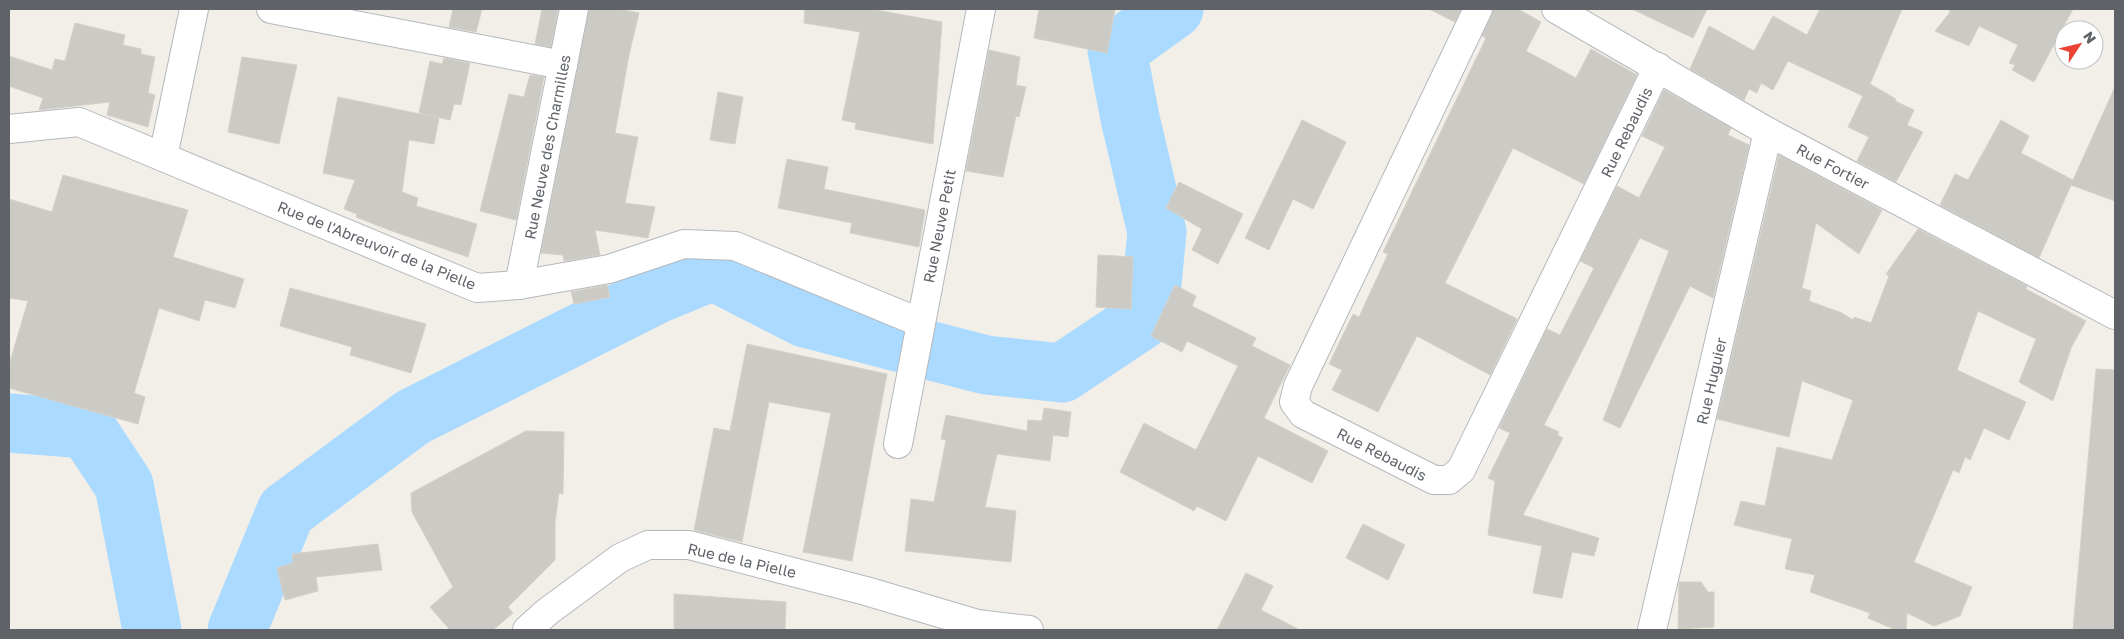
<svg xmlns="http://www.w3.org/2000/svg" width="2124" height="639" font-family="'Golos Text',sans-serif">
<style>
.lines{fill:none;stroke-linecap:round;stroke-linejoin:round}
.river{stroke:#aadaff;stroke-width:59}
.building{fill:#cccac5;stroke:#d6d1c6}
.minor-casing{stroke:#b5b8bc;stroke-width:30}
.minor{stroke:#fff;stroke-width:28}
.labels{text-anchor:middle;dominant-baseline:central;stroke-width:4;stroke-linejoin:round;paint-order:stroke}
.street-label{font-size:15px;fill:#5f6368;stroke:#fff}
</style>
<rect width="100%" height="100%" fill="#f1efe8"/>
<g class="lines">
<g class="river">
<polyline points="9,423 87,429 124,485 152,630"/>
<polyline points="237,630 286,511 413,417 657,294 713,271 805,318 986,365 1062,373 1149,315 1157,232 1130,118 1117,50 1174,9"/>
</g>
</g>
<g class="building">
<polygon points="453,9 482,9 476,32 449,27"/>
<polygon points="542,9 558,9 551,47 535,44"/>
<polygon points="589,9 618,9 639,13 629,55 615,133 638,137 625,203 655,207 648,238 595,230 600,255 564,261 563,255 541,253"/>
<polygon points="805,9 871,9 942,22 933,144 855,129 856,123 842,120 860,32 804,23"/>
<polygon points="1039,9 1115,9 1107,53 1034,38"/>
<polygon points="1429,9 1461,9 1455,22"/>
<polygon points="1493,9 1518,9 1541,22 1526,51 1576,78 1591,49 1637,75 1584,184 1513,148 1445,283 1517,319 1490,375 1417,336 1378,412 1332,390 1342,370 1329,364 1353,314 1359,317 1388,254 1383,252 1486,38 1482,36"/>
<polygon points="1632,9 1707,9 1693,38"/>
<polygon points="1820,9 1902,9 1870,84 1896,99 1895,101 1914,110 1907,125 1923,132 1896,182 1857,161 1869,137 1848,127 1863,96 1788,61 1773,90 1761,83 1757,93 1749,89 1744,100 1690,69 1709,26 1754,51 1773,16 1807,35"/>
<polygon points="1946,9 2073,9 2034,82 2012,70 2015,65 2009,63 2018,45 1979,26 1969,46 1935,31 1951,11"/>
<polygon points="75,23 125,35 123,45 141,49 141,54 155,57 148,93 155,95 148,127 107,115 110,102 39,110 43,98 9,86 9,56 52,70 55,59 65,61"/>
<polygon points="989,50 1020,57 1016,85 1026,87 1019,117 1016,116 1003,177 966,171"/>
<polygon points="242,57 297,65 279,144 228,132"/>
<polygon points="444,58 470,63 461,105 454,104 450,120 419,113 430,61 442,64"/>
<polygon points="530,75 544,77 516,220 480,211 509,94 524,97"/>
<polygon points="2115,87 2115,201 2071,185 2039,258 1940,205 1955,174 1968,180 2001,120 2029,136 2021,153 2073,180"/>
<polygon points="1664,90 1731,128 1728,135 1749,145 1713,298 1690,286 1620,428 1603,420 1669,251 1640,238 1544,425 1559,432 1557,435 1563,438 1523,515 1599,538 1594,556 1572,552 1562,598 1533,593 1542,546 1488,535 1495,481 1488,478 1510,433 1499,428 1547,329 1560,335 1594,268 1580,261 1617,186 1639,198 1665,147 1642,136"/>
<polygon points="718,92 743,97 735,144 710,140"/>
<polygon points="338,97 439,118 434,144 409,140 402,192 418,198 416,206 477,224 468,257 392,231 356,217 357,214 344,209 355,180 323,173"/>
<polygon points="1302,120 1346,142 1313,209 1293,199 1269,250 1245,238"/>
<polygon points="1779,155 1882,210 1859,254 1816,223 1802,288 1811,291 1809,301 1842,313 1853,320 1854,317 1871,323 1889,276 1886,274 1918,229 2027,286 2026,289 2086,321 2071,348 2053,401 2019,382 2036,339 1978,311 1957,370 2026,402 2009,440 1984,428 1970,460 1965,457 1959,473 1953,470 1914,562 1972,587 1960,616 1934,626 1907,613 1906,630 1896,630 1868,618 1870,613 1810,592 1815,575 1785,569 1792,539 1734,525 1741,501 1765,506 1777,447 1832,460 1853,400 1802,381 1789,437 1717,419"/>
<polygon points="787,159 828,167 824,189 925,210 919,247 850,233 852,223 778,208"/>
<polygon points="63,175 188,210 173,257 244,279 235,308 205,300 199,321 159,308 134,393 145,397 138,424 9,388 9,365 28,301 9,298 9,199 52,212"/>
<polygon points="1179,182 1243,214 1218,264 1192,250 1202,229 1166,208"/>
<polygon points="1098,255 1133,257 1131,309 1096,307"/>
<polygon points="607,285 610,297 574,304 571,292"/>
<polygon points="1175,285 1196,296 1192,306 1256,338 1252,346 1290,365 1264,418 1328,451 1312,483 1258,456 1226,521 1197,506 1194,511 1120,472 1144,423 1196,450 1238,366 1187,341 1182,352 1151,336"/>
<polygon points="290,288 426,324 411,373 350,355 352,347 280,326"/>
<polygon points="747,344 887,374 852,561 803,552 831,413 769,402 742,542 694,530 714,428 730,431"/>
<polygon points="2096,369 2115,370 2115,630 2073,630"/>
<polygon points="1044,408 1071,412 1068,437 1053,435 1050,461 997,454 985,507 1016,511 1011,562 905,551 911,499 934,502 946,440 941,439 946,415 1027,431 1028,420 1042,421"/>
<polygon points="526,431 564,432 563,494 559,493 555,523 555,560 508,607 513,613 493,630 450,630 430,607 453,587 412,512 411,493"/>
<polygon points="1363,524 1405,545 1388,580 1346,558"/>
<polygon points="378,544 382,570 316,577 318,591 285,600 277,568 293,563 292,554"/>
<polygon points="1246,573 1273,586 1261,610 1300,630 1217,630"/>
<polygon points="1679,582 1701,582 1708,592 1714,592 1714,627 1678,629"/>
<polygon points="674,594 786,602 785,630 674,630"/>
</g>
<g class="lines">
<g class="minor-casing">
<g id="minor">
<polyline points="271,9 563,65"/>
<polyline points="1478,9 1298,386 1294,402 1303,414 1434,480 1449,480 1461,470 1658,67"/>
<polyline points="1556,9 1768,132 2115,315"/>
<polyline points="9,129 79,122 477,288 519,285 609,269 684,244 735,246 921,323"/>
<polyline points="163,157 194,9"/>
<polyline points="519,285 574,9"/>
<polyline points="898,444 981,9"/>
<polyline points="527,630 547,612 620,558 648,545 689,545 866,591 977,624 1029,630"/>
<polyline points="1652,630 1768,132"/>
</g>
</g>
<use href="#minor" class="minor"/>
</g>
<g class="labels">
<g class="street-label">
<text transform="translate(1626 132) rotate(-64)">Rue Rebaudis</text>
<text transform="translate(547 147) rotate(-79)">Rue Neuve des Charmilles</text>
<text transform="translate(1833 166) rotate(28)">Rue Fortier</text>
<text transform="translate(939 226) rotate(-79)">Rue Neuve Petit</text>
<text transform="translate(377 245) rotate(22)">Rue de l'Abreuvoir de la Pielle</text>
<text transform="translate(1711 381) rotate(-77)">Rue Huguier</text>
<text transform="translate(1382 454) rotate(27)">Rue Rebaudis</text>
<text transform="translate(742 560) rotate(13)">Rue de la Pielle</text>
</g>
</g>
<rect width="2124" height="639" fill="none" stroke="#5f6368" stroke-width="20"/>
<g transform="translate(2079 45) rotate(55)"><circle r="24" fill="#ffffff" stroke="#bfc1c3"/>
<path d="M0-4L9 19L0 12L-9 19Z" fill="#ea4335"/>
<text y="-8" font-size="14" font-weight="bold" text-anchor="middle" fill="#5f6368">N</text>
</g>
</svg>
